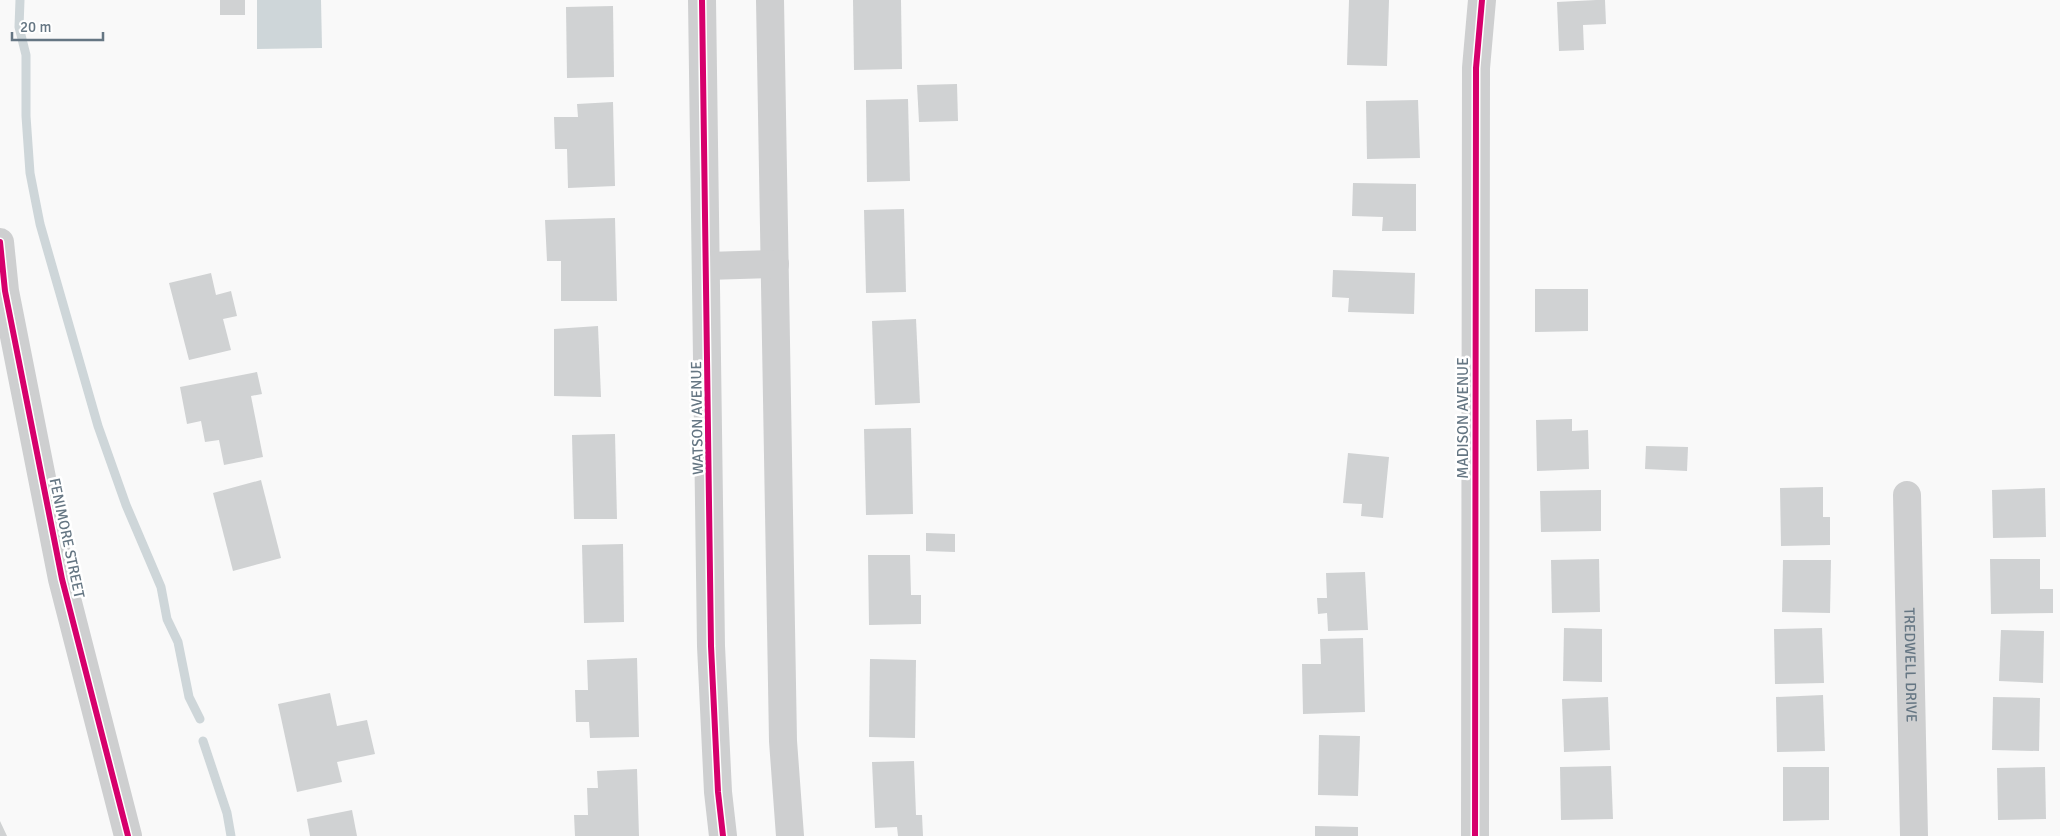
<svg xmlns="http://www.w3.org/2000/svg" width="2060" height="836" font-family="Signika,sans-serif">
<style>
.water{fill:#ced6d9}
.lines{fill:none;stroke-linecap:round;stroke-linejoin:round}
.stream{stroke:#ced6d9;stroke-width:9}
.building{fill:#d0d2d3}
.street{stroke:#cecfd0;stroke-width:28}
.cycleway-casing{stroke:#fff;stroke-width:9}
.cycleway{stroke:#d6006c;stroke-width:6}
.labels{text-anchor:middle;dominant-baseline:central;stroke-width:5;stroke-linejoin:round;paint-order:stroke}
.street-label{font-size:15px;fill:#657683;stroke:#fff}
</style>
<rect width="100%" height="100%" fill="#f9f9f9"/>
<polygon class="water" points="257,0 321,0 322,48 257,49"/>
<g class="lines">
<g class="stream">
<polyline points="20,0 19,27 26,55 26,116 30,173 40,224 98,426 126,505 161,587 167,619 178,642 189,697 200,719"/>
<polyline points="203,741 227,813 231,836"/>
</g>
</g>
<g class="building">
<rect x="220" y="0" width="25" height="15"/>
<polygon points="853,0 901,0 902,69 854,70"/>
<polygon points="1349,0 1389,0 1387,66 1347,65"/>
<polygon points="1596,0 1605,0 1606,24 1583,25 1584,50 1559,51 1557,2"/>
<polygon points="613,6 614,77 567,78 566,7"/>
<polygon points="957,84 958,121 919,122 917,85"/>
<polygon points="908,99 910,181 867,182 866,100"/>
<polygon points="1418,100 1420,158 1367,159 1366,101"/>
<polygon points="613,102 615,186 568,188 567,149 555,149 554,117 578,117 577,104"/>
<polygon points="1353,183 1416,184 1416,231 1382,231 1383,217 1352,216"/>
<polygon points="904,209 906,292 866,293 864,210"/>
<polygon points="615,218 617,301 561,301 561,261 547,261 545,220"/>
<polygon points="1333,270 1415,273 1414,314 1348,312 1349,298 1332,297"/>
<polygon points="211,273 216,295 231,291 237,316 223,319 231,350 189,360 169,283"/>
<polygon points="1535,289 1588,289 1588,331 1535,332"/>
<polygon points="916,319 920,403 875,405 872,321"/>
<polygon points="598,326 601,397 554,396 554,329"/>
<polygon points="257,372 262,394 251,396 263,457 224,465 219,440 205,442 201,421 187,424 180,387"/>
<polygon points="1572,419 1572,431 1588,430 1589,469 1537,471 1536,420"/>
<polygon points="911,428 913,514 866,515 864,429"/>
<polygon points="615,434 617,519 574,519 572,435"/>
<polygon points="1646,446 1688,447 1687,471 1645,469"/>
<polygon points="1348,453 1389,457 1383,518 1361,516 1362,504 1343,503"/>
<polygon points="261,480 281,558 233,571 213,493"/>
<polygon points="1823,487 1823,517 1830,517 1830,545 1781,546 1780,488"/>
<polygon points="2045,488 2046,537 1993,538 1992,490"/>
<polygon points="1601,490 1601,531 1541,532 1540,491"/>
<polygon points="926,533 955,534 955,552 926,551"/>
<polygon points="623,544 624,622 584,623 582,545"/>
<polygon points="868,555 910,555 911,595 921,595 921,624 869,625"/>
<polygon points="1599,559 1600,612 1552,613 1551,560"/>
<polygon points="1990,559 2040,559 2040,589 2053,589 2053,613 1991,614"/>
<polygon points="1783,560 1831,560 1830,613 1782,612"/>
<polygon points="1365,572 1368,630 1328,631 1327,613 1318,614 1317,598 1327,598 1326,573"/>
<polygon points="1564,628 1602,629 1602,682 1563,681"/>
<polygon points="1822,628 1824,683 1775,684 1774,629"/>
<polygon points="2001,630 2044,631 2043,683 1999,681"/>
<polygon points="1363,638 1365,712 1303,714 1302,664 1321,664 1320,639"/>
<polygon points="637,658 639,737 590,738 589,722 576,722 575,690 588,690 587,660"/>
<polygon points="870,659 916,660 915,738 869,737"/>
<polygon points="330,693 337,726 367,720 375,754 337,762 342,782 297,792 278,704"/>
<polygon points="1823,695 1825,751 1777,752 1776,697"/>
<polygon points="1608,697 1610,750 1564,752 1562,699"/>
<polygon points="1993,697 2040,698 2039,751 1992,750"/>
<polygon points="1319,735 1360,736 1358,796 1318,795"/>
<polygon points="914,761 916,815 922,815 923,836 898,836 897,827 875,828 872,762"/>
<polygon points="1611,766 1613,819 1561,820 1560,767"/>
<polygon points="1783,767 1829,767 1829,820 1783,821"/>
<polygon points="2045,767 2046,819 1998,820 1997,768"/>
<polygon points="637,769 639,836 575,836 574,815 588,815 587,788 598,788 597,771"/>
<polygon points="352,810 357,836 310,836 307,819"/>
<polygon points="0,821 7,836 0,836"/>
<polygon points="1315,826 1358,827 1358,836 1315,836"/>
</g>
<g class="lines">
<g class="street">
<polyline points="702,0 711,646 718,792 723,836"/>
<polyline points="770,0 783,741 790,836"/>
<polyline points="0,242 5,291 62,579 128,836"/>
<polyline points="707,266 775,264"/>
<path id="s1" d="M1907,495L1914,836"/>
<polyline points="1475,836 1476,68 1482,0"/>
</g>
<g class="cycleway-casing">
<g id="cycleway">
<polyline points="702,0 711,646 718,792 723,836"/>
<polyline points="0,242 5,291 62,579 128,836"/>
<polyline points="1475,836 1476,68 1482,0"/>
</g>
</g>
<use href="#cycleway" class="cycleway"/>
</g>
<g class="labels">
<g class="street-label">
<text transform="translate(697 418) rotate(-91)">WATSON AVENUE</text>
<text transform="translate(1463 418) rotate(-90)">MADISON AVENUE</text>
<text transform="translate(67 538) rotate(78)">FENIMORE STREET</text>
<text stroke="none"><textPath href="#s1" startOffset="170">TREDWELL DRIVE</textPath></text>
</g>
</g>
<path d="M12 32v8h91v-8" fill="none" stroke="#657683" stroke-width="2.5"/>
<text x="20" y="32" font-size="15" fill="#657683" stroke="#ffffff" stroke-width="4" paint-order="stroke">20 m</text>
</svg>
